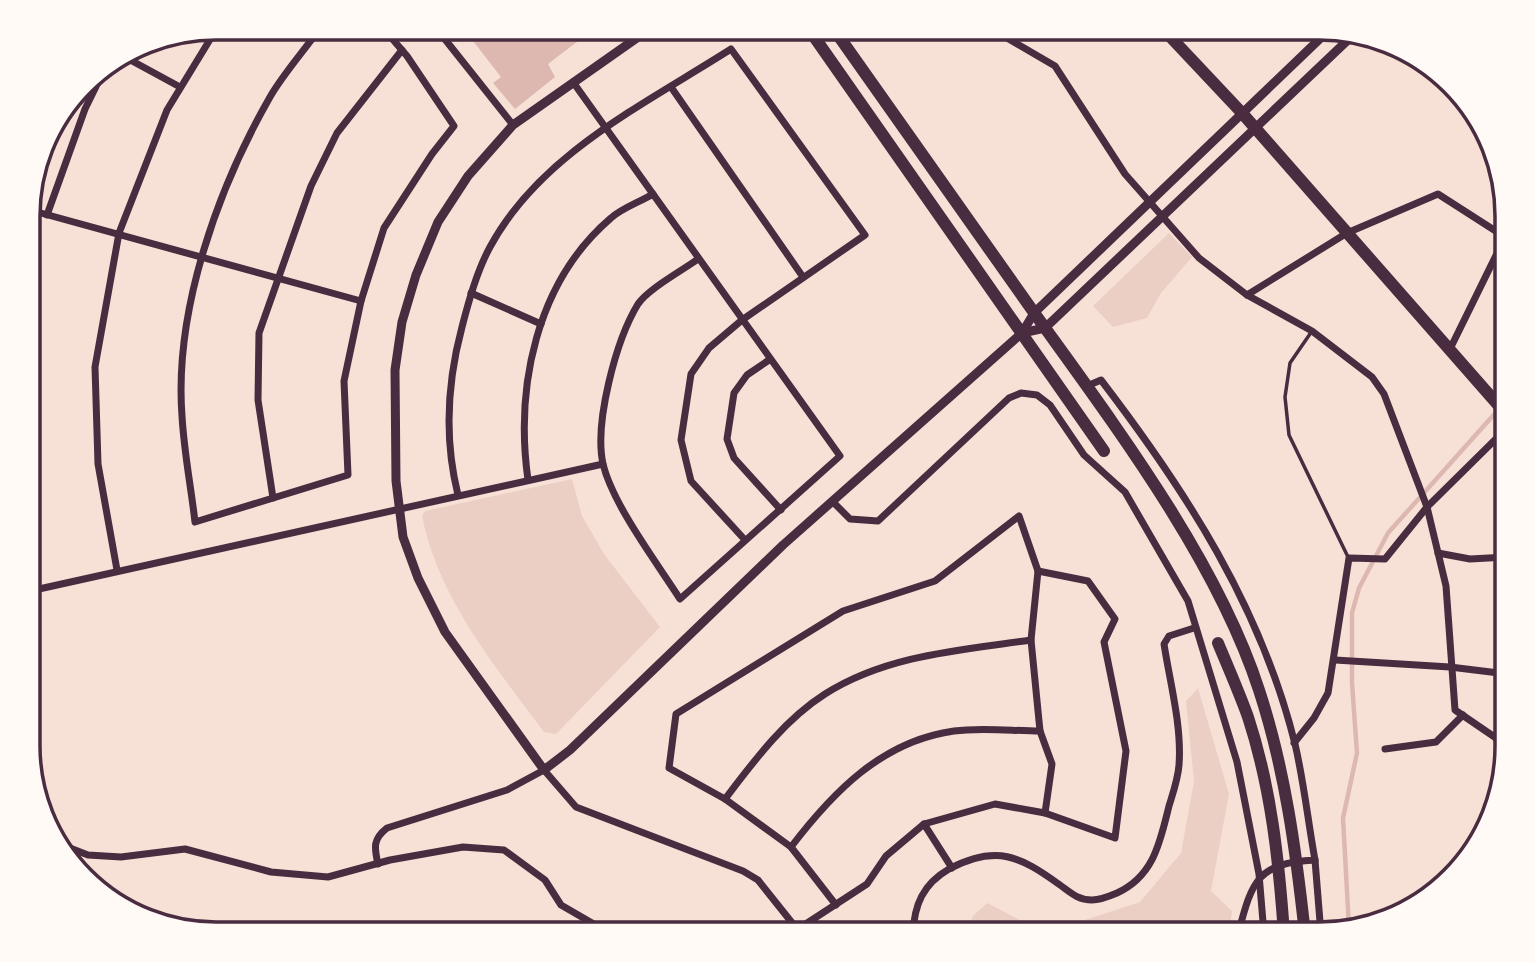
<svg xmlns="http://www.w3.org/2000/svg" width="1535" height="962" font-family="Arial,sans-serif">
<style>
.green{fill:#ebcfc5}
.water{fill:#dcb8b0}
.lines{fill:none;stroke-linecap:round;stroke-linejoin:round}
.stream{stroke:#dcb8b0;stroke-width:4.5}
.service{stroke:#4a2c40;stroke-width:3.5}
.minor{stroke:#4a2c40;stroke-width:7}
.tertiary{stroke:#4a2c40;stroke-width:9}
.primary{stroke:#4a2c40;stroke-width:12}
.rim{fill:none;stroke:#4a2c40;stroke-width:3.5}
</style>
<rect width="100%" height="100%" fill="#f7e1d7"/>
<g class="green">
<polygon points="1169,233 1192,257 1161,293 1147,318 1113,327 1093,306"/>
<path d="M572,479L582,516L604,554L660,627L556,734L544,732C495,666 438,598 422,516L425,511Z"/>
<polygon points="1198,688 1229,794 1211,891 1232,911 1229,934 971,934 972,917 987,903 1045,933 1140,902 1181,853 1194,781 1186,701"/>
</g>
<polygon class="water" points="463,28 595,28 548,64 555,77 515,109 493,83 501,77"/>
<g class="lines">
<polyline class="stream" points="1349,928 1343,818 1357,753 1352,683 1352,613 1359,588 1388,533 1507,400"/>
<polyline class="service" points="1312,331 1290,363 1285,397 1289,435 1348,557"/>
<g class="minor">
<path d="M320,28C304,51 284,73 270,97C218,188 174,310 182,416C184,452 191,487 195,522L348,475L344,381L361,301L384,228L432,154L454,126L407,56L383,28"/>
<polyline points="436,28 513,125"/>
<polyline points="990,28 1055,66 1125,174 1199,258 1247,295 1312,331 1372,377 1384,394 1427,507 1446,586 1455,710 1496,738 1505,761"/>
<polyline points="123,56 180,87"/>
<path d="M573,82L840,456L680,599C657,563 613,505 603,464C594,423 616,340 638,304C648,289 683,270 698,259"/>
<polyline points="671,87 803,277"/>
<polyline points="30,210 361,301"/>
<polyline points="47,215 85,109 106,66"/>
<polyline points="471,293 541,324"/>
<polyline points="1247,295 1347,233 1438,194 1505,237"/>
<polyline points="1450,349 1506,235"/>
<polyline points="769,360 747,375 734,393 727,439 734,458 781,510"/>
<path d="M1087,386L1101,380C1186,491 1261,607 1295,744C1304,782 1308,822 1315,860C1256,863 1252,882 1238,934"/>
<path d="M528,480C515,387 536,282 611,218C622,208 640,202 653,194"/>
<path d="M458,495C444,439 447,383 462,327C469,300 477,271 490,247C540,154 645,104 731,49L865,235L742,320L709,348L691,374L681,440L691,481L745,540"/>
<polyline points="273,498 258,400 259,333 311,186 337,133 402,50"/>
<polyline points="833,502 850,519 878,521 1009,398 1021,393 1037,395 1050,405 1084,455 1125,492 1188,601 1237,762 1259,874 1264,934"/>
<polyline points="1438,553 1470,559 1507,557"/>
<polyline points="117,570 98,464 95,367 119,233 167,110 217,28"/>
<polyline points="1038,571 1088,581 1115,619 1104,642 1126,751 1115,838 1045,813"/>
<polyline points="30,591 603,464"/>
<polyline points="1335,660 1450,667 1507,674"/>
<polyline points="1294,743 1314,718 1328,693 1349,558 1385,559 1427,507 1507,428"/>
<polyline points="1385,749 1436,742 1463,715"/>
<path d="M725,799C754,761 784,720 825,694C886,655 961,650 1031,640"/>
<polyline points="57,843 88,855 121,857 185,849 271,872 328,877 390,860 463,847 504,850 545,880 561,905 611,934"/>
<path d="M791,847C833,792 882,741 954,731C981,727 1013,731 1040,731"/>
<polyline points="1315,860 1321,934"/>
<path d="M378,864C374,847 373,839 387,828L507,790L544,770L576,807L743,871L758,880L801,934"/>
<polyline points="836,905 791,847 725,799 669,768 676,714 843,611 935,581 1019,516 1038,571 1031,640 1040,731 1052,764 1045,813 995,804 924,824"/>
<polyline points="798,929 867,884 886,856 924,824 952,868"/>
<path d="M913,934C914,905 923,884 949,869C996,844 1020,856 1060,885C1071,893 1078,900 1092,900C1100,900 1110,896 1117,893C1154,876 1160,842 1169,806C1173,793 1178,779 1179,765C1182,726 1170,683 1164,644L1169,636L1194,628"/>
</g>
<g class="tertiary">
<polyline points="651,28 513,125 468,176 438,222 416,275 402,322 395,370 396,481 403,537 418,578 445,632 544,770 570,750 783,545 1022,333 1034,313 1328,31"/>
<polyline points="1022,333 1045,328 1350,38"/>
</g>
<g class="primary">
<polyline points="808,28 1104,451"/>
<path d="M833,28C901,123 967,219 1035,314C1114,424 1217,560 1259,690C1285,769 1296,851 1305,934"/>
<polyline points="1162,28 1242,113 1507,415"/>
<path d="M1218,643C1228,667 1239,692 1248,717C1271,787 1279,861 1284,934"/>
</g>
</g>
<path d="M0 0H1535V962H0ZM216 40H1319A176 176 0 0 1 1495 216V746A176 176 0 0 1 1319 922H216A176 176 0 0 1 40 746V216A176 176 0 0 1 216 40Z" fill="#fffaf5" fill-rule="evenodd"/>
<path class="rim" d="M216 40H1319A176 176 0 0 1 1495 216V746A176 176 0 0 1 1319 922H216A176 176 0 0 1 40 746V216A176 176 0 0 1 216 40Z"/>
</svg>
